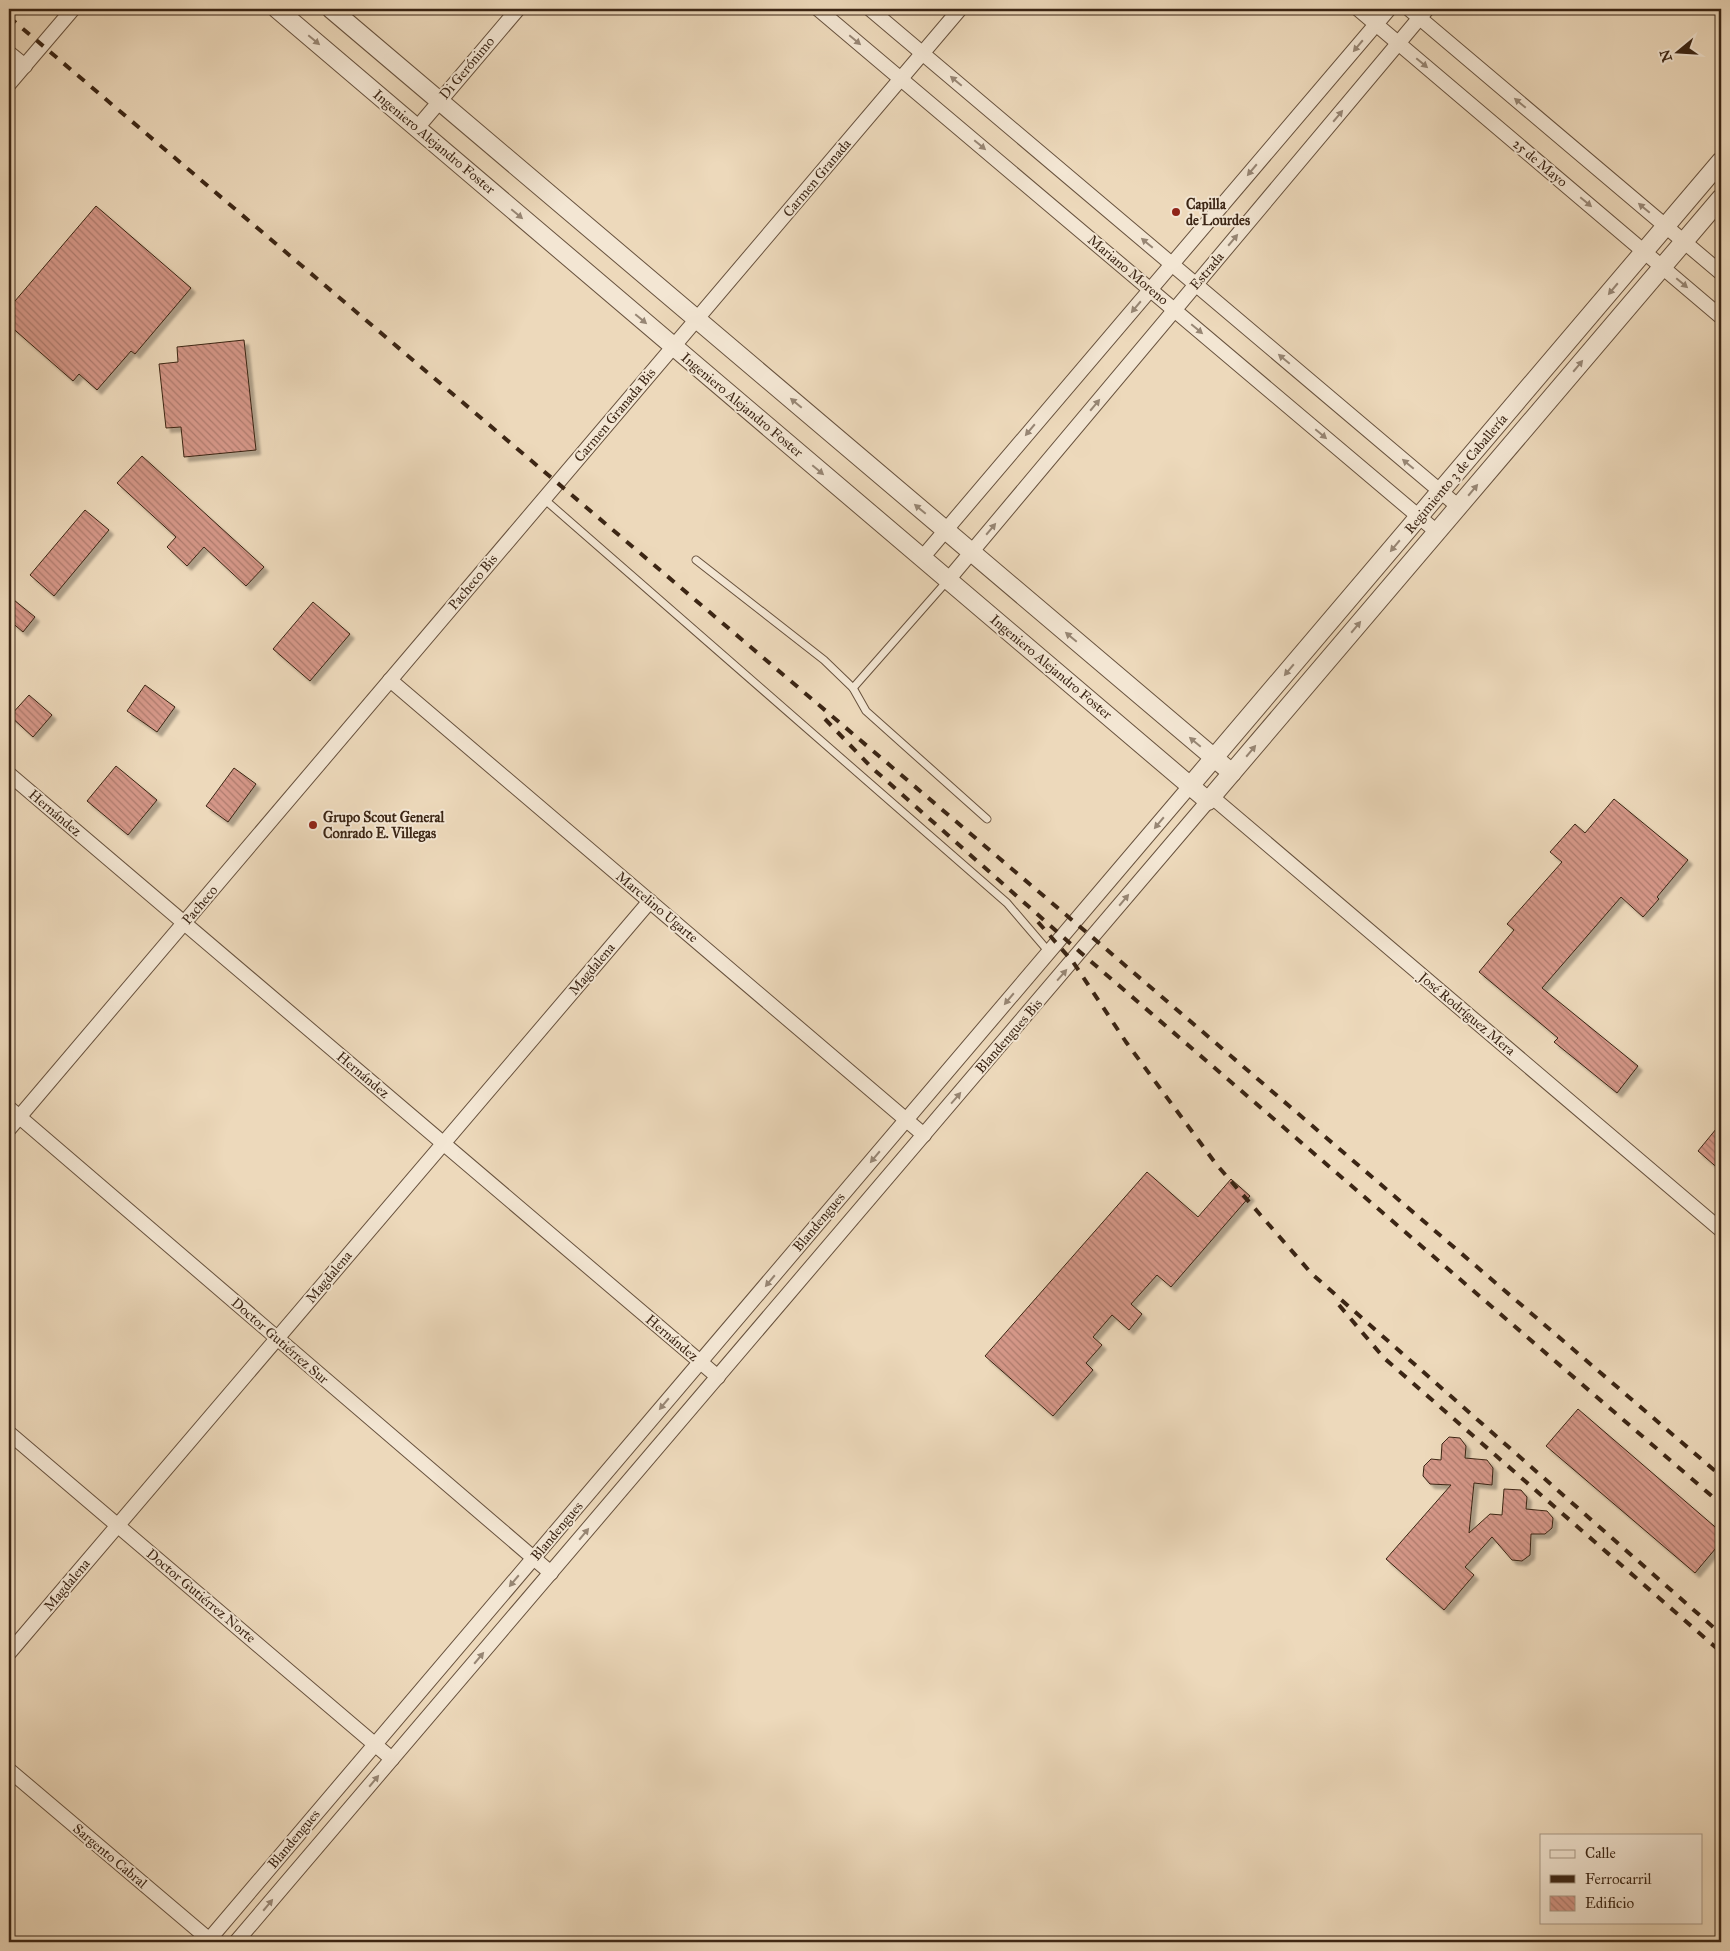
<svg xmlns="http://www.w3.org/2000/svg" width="1730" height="1951" font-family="'IM FELL Great Primer',serif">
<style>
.building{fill:url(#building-back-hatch);stroke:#3b2514;filter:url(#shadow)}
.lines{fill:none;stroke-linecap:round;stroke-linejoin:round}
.service-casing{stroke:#68523e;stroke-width:9}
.minor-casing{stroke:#68523e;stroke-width:16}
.tertiary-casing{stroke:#68523e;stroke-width:20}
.service{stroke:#f3e6d3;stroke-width:7}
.minor{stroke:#f3e6d3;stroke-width:14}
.tertiary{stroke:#f3e6d3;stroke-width:18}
.rail{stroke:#3b2514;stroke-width:4;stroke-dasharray:9 9;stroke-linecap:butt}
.oneway{fill:#978674}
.poi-dot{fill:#8f2418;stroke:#f3e6d3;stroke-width:2}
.labels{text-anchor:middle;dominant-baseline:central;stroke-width:4;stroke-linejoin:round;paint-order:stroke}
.street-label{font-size:14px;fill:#3b2514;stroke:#f3e6d3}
.poi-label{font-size:14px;font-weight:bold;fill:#3b2514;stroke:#f3e6d3;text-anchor:start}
</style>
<defs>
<pattern id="building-back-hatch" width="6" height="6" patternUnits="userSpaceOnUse" patternTransform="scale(1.25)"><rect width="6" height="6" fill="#d59788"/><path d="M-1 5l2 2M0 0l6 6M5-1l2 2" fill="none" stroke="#ae7b6e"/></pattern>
<filter id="shadow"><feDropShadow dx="4.5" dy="4.5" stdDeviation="1" flood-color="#0004"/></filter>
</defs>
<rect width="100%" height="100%" fill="#edd9bb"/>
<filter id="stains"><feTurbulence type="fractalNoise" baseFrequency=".004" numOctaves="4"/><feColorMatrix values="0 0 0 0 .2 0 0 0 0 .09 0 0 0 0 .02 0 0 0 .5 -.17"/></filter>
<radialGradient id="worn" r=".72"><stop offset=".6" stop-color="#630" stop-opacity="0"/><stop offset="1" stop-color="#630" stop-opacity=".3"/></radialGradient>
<g class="building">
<polygon points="96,206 191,288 135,354 131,351 97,390 79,374 73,381 9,325 9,308"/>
<polygon points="244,340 256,450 184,457 181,427 166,428 159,364 178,362 177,347"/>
<polygon points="142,456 264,567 246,586 204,547 187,566 167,547 176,537 117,483"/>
<polygon points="85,510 109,530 54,596 30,575"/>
<polygon points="9,596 35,617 23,632 9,620"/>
<polygon points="313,602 350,634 310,681 273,649"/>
<polygon points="145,685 175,707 157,732 127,711"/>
<polygon points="29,695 52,715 33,737 10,716"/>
<polygon points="116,766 157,800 128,835 87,801"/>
<polygon points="234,768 256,784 228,822 206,806"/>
<polygon points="1614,799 1688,860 1657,897 1659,899 1643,917 1621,897 1542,988 1638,1066 1617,1093 1554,1042 1558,1038 1479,972 1514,930 1507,924 1562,862 1550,852 1575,824 1585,833"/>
<polygon points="1721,1123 1721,1171 1698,1151"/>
<polygon points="1147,1172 1198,1217 1231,1179 1250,1196 1171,1287 1157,1275 1131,1304 1142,1314 1129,1330 1112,1315 1093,1337 1102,1345 1086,1363 1093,1370 1053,1416 985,1356"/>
<polygon points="1578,1409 1721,1532 1721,1542 1695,1573 1546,1446"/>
<polygon points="1449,1437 1460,1438 1466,1446 1465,1458 1487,1460 1493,1468 1492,1485 1474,1483 1469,1533 1490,1514 1502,1515 1504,1489 1521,1490 1527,1497 1526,1509 1547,1511 1553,1518 1552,1528 1545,1534 1531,1534 1530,1555 1522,1561 1512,1560 1492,1537 1465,1567 1474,1575 1444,1610 1386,1559 1451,1485 1430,1484 1423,1476 1424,1466 1431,1459 1441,1460 1442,1444"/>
</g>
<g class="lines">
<g class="service-casing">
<g id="service">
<polyline points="544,499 1007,903 1049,952"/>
<polyline points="696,560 824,660 853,688 866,711 987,819"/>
<polyline points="853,688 948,580"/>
</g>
</g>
<g class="minor-casing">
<g id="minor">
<polyline points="818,9 1437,532"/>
<polyline points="870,9 1459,507"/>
<polyline points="1358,9 1721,317"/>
<polyline points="1409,9 1721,273"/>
<polyline points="9,53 25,66"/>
<polyline points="9,84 73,9"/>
<polyline points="417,128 518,9"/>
<polyline points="922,558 1389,9"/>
<polyline points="948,580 1427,9"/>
<polyline points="390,680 924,1135"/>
<polyline points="9,774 718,1377"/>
<polyline points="1212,797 1721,1230"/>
<polyline points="9,1108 551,1573"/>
<polyline points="9,1129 960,9"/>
<polyline points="9,1433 392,1759"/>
<polyline points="9,1653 650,901"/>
<polyline points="9,1770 212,1942"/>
<polyline points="207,1942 1190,786"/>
<polyline points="236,1942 1208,801"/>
</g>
</g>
<g class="tertiary-casing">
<g id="tertiary">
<polyline points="277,9 1208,801 1721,198"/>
<polyline points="331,9 1232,773"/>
<polyline points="1190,786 1721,161"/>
</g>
</g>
<use href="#service" class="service"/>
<use href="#minor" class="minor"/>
<use href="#tertiary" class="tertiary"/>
<g class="rail">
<polyline points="9,17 1092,937 1721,1476"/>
<polyline points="825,719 871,767 1080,952 1721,1504"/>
<polyline points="1038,922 1073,962 1126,1042 1216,1164 1312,1274 1721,1634"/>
<polyline points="1339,1305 1384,1358 1721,1652"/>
</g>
</g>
<defs><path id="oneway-solid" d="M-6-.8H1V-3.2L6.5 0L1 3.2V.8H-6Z" transform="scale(1.25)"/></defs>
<g class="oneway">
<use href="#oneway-solid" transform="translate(314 40) rotate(40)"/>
<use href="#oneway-solid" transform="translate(855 40) rotate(40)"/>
<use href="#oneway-solid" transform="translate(1358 46) rotate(130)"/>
<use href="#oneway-solid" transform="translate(1422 63) rotate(40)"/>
<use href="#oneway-solid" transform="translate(956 81) rotate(-140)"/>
<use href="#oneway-solid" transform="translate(1520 103) rotate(-140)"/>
<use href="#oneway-solid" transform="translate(1338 116) rotate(-50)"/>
<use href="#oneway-solid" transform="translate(980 145) rotate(40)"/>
<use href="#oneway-solid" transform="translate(1252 170) rotate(130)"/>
<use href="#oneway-solid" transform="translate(1586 202) rotate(40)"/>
<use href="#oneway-solid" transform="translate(1644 208) rotate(-140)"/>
<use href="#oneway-solid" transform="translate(517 214) rotate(40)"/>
<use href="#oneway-solid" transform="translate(1233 240) rotate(-50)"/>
<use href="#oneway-solid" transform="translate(1147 243) rotate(-140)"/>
<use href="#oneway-solid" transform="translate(1682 283) rotate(40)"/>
<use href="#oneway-solid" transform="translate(1613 289) rotate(130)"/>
<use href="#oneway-solid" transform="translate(1136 307) rotate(130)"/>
<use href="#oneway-solid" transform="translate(641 319) rotate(40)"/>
<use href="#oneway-solid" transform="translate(1197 329) rotate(40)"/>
<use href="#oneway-solid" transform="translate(1284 359) rotate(-140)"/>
<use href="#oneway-solid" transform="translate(1578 366) rotate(-50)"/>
<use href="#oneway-solid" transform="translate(796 403) rotate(-140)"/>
<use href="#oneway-solid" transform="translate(1095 405) rotate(-50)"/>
<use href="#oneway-solid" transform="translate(1030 430) rotate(130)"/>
<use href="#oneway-solid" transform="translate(1321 434) rotate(40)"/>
<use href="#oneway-solid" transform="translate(1408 464) rotate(-140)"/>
<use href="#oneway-solid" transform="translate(818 470) rotate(40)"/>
<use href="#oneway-solid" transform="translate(1473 490) rotate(-50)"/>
<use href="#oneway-solid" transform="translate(920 509) rotate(-140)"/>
<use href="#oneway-solid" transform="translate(991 529) rotate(-50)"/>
<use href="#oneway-solid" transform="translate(1395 546) rotate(130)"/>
<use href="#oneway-solid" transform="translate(1356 627) rotate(-50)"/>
<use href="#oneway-solid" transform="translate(1071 637) rotate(-140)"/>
<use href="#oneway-solid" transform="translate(1289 670) rotate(130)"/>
<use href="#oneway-solid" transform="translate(1195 742) rotate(-140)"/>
<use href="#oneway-solid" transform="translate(1251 751) rotate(-50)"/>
<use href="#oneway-solid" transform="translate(1159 823) rotate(130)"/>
<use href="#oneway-solid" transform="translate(1124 900) rotate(-50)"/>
<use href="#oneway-solid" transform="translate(1062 975) rotate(-49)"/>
<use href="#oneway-solid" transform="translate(1009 999) rotate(130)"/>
<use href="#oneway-solid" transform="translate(956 1098) rotate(-49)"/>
<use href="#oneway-solid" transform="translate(875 1157) rotate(130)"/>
<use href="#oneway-solid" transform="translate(770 1281) rotate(130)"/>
<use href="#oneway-solid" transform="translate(664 1404) rotate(130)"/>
<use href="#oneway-solid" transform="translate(584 1534) rotate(-50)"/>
<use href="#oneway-solid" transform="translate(514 1581) rotate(130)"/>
<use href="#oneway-solid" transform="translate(479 1658) rotate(-50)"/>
<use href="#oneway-solid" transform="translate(374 1781) rotate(-50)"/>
<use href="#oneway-solid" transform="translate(268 1905) rotate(-50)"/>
</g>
<g class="poi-dot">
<circle cx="1176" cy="212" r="5"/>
<circle cx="313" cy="825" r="5"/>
</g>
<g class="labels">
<g class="street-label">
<text transform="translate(467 68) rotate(-50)">Di Gerónimo</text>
<text transform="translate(434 142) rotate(40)">Ingeniero Alejandro Foster</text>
<text transform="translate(1540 163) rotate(40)">25 de Mayo</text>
<text transform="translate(817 178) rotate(-50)">Carmen Granada</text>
<text transform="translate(1128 270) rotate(40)">Mariano Moreno</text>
<text transform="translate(1207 271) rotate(-50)">Estrada</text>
<text transform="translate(742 405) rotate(40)">Ingeniero Alejandro Foster</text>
<text transform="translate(615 415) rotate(-50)">Carmen Granada Bis</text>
<text transform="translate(1456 474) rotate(-50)">Regimiento 3 de Caballería</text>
<text transform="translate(473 582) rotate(-50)">Pacheco Bis</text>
<text transform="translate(1051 667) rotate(40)">Ingeniero Alejandro Foster</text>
<text transform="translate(55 813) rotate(40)">Hernández</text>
<text transform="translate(200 905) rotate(-50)">Pacheco</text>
<text transform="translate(657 907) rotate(40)">Marcelino Ugarte</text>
<text transform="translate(592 969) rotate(-50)">Magdalena</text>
<text transform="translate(1467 1014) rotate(40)">José Rodríguez Mera</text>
<text transform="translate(1009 1036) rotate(-49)">Blandengues Bis</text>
<text transform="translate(363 1075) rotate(40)">Hernández</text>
<text transform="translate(819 1222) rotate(-50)">Blandengues</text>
<text transform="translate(329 1277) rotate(-50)">Magdalena</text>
<text transform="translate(672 1338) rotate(40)">Hernández</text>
<text transform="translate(280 1341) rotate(41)">Doctor Gutiérrez Sur</text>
<text transform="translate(557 1531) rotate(-50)">Blandengues</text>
<text transform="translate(67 1585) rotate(-50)">Magdalena</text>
<text transform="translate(201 1596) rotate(40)">Doctor Gutiérrez Norte</text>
<text transform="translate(294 1839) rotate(-50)">Blandengues</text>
<text transform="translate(110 1856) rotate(40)">Sargento Cabral</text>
</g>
<g class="poi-label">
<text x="1186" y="204">Capilla<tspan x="1186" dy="16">de Lourdes</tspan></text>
<text x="323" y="817">Grupo Scout General<tspan x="323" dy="16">Conrado E. Villegas</tspan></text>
</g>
</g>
<rect width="1730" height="1951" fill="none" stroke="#edd9bb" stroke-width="30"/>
<rect x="10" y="10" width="1710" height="1931" fill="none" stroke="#3b2514" stroke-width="2.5"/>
<rect x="15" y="15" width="1700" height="1921" fill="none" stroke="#3b2514"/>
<rect x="1540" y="1834" width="162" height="90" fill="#f3e6d3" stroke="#a99987"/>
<rect x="1550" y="1850" width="25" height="8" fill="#f3e6d3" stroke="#a99987"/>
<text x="1585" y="1858" font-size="15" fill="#3b2514">Calle</text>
<rect x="1550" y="1875" width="25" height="8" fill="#3b2514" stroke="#a99987"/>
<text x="1585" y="1884" font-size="15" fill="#3b2514">Ferrocarril</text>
<rect x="1550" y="1896" width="25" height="15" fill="url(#building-back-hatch)" stroke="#a99987"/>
<text x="1585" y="1908" font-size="15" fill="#3b2514">Edificio</text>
<g transform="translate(1678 52) rotate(252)" stroke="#f3e6d3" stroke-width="4" paint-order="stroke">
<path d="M0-4L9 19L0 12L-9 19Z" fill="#3b2514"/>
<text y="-8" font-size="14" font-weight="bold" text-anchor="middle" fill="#3b2514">N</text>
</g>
<rect width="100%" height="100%" filter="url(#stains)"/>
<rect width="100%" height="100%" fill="url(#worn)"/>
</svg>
